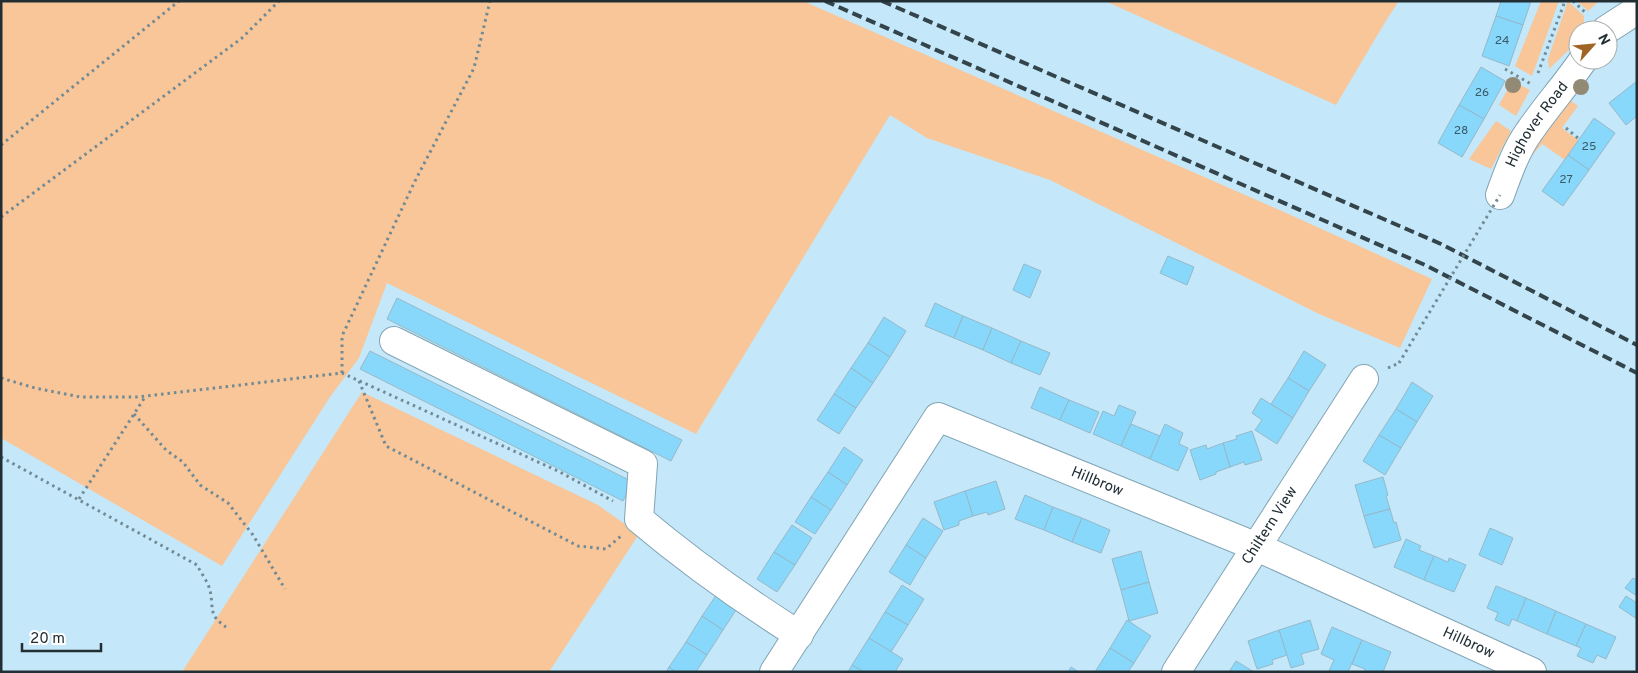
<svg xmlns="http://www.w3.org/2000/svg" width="1638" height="673" font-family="Overpass,sans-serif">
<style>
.green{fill:#f8c698}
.building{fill:#88d8fb;stroke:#96b8c9}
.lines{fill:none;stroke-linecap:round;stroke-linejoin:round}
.minor-casing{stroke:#82a4b4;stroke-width:30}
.path{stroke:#718a95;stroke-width:3;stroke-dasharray:2.5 4;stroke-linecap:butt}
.minor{stroke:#fff;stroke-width:28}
.rail{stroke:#33444b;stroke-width:4;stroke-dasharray:10 5;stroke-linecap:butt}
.path-bridge{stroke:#718a95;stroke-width:3;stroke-dasharray:2.5 4;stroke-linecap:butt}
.tree{fill:#928a75}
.labels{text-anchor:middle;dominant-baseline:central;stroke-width:4;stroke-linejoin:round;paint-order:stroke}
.number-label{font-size:12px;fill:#3b5966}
.street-label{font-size:15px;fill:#212f35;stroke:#fff}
</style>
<rect width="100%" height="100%" fill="#c4e8f9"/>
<g class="green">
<polygon points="1,1 803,1 1284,212 1432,279 1400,348 1319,314 1050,180 927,138 890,115 696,434 387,283 359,358 330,397 222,566 1,438"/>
<polygon points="1105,1 1399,1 1387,19 1336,105"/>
<polygon points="1541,1 1559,1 1532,76 1515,66"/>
<polygon points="1568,1 1584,16 1584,30 1578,30 1578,41 1549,69 1548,59"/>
<polygon points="1577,1 1599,1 1588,11"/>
<polygon points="1512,81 1530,90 1516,116 1499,105"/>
<polygon points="1566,97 1578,106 1562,128 1578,140 1565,160 1542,144 1521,168"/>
<polygon points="1496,121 1511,131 1491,169 1469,159"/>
<polygon points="362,392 598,505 639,534 549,672 182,672"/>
</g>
<g class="building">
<polygon points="1501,1 1531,1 1523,25 1496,16"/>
<polygon points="1496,16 1523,25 1509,66 1482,56"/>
<polygon points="1481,67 1505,81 1484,119 1459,105"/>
<polygon points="1637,81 1637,116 1626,125 1609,103"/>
<polygon points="1459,105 1484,119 1462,157 1438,143"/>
<polygon points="1594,118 1615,133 1589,170 1568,155"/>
<polygon points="1568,155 1589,170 1563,206 1542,191"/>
<polygon points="1168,256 1194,267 1187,285 1160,273"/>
<polygon points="1024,264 1041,271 1030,298 1013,290"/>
<polygon points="397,298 682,440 671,461 387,319"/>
<polygon points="935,303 963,316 954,338 925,326"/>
<polygon points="963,316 992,328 983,350 954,338"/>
<polygon points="884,317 906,331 890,357 868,343"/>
<polygon points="992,328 1021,341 1011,363 983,350"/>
<polygon points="1021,341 1050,353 1040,375 1011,363"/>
<polygon points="868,343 890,357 873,383 851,368"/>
<polygon points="370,351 633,482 623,501 360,369"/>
<polygon points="1304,351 1326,365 1309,391 1288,378"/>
<polygon points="851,368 873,383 856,408 834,394"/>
<polygon points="1288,378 1309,391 1293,418 1271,404"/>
<polygon points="1412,382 1433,396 1417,422 1396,409"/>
<polygon points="1040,387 1069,400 1060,420 1031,408"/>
<polygon points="834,394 856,408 839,434 817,420"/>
<polygon points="1261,398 1293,418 1277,444 1255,430 1262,420 1252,413"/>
<polygon points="1069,400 1099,412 1090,433 1060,420"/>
<polygon points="1119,405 1136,412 1121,446 1093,434 1103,411 1114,416"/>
<polygon points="1396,409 1417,422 1401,448 1379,435"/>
<polygon points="1131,424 1160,436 1150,459 1121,446"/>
<polygon points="1165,424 1183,433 1179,444 1188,448 1178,471 1150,459"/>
<polygon points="1252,431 1262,460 1245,465 1244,462 1230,467 1223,443 1237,439 1236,436"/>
<polygon points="1379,435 1401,448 1385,475 1363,461"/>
<polygon points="1223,443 1230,467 1216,472 1216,474 1200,480 1190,450 1206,445 1207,449"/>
<polygon points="844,447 863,460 847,485 828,472"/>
<polygon points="828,472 847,485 831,510 811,497"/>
<polygon points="1383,477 1388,495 1386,496 1390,509 1364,516 1355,485"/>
<polygon points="996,481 1005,509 988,515 987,512 973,516 965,491"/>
<polygon points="965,491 973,516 959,521 959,525 944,530 934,502"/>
<polygon points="1025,495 1053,507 1044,530 1015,519"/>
<polygon points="811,497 831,510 815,534 795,522"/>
<polygon points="1053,507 1082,518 1072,542 1044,530"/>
<polygon points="1390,509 1394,523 1396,522 1401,540 1374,548 1364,516"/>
<polygon points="923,518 943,531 926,558 906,545"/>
<polygon points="1082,518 1110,530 1101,553 1072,542"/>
<polygon points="792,525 812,538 795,565 774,552"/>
<polygon points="1490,528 1513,538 1502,565 1479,555"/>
<polygon points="1406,539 1421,546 1419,550 1434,556 1424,580 1394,567"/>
<polygon points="906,545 926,558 910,585 889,572"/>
<polygon points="1141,551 1149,582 1121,590 1112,559"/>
<polygon points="774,552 795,565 777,592 757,579"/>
<polygon points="1434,556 1448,562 1449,558 1466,565 1454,592 1424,580"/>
<polygon points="1633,578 1637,580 1637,596 1625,588"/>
<polygon points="1149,582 1158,613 1129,621 1121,590"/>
<polygon points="902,585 924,599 908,625 885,612"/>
<polygon points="1496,586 1526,598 1517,621 1512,619 1509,626 1495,620 1498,613 1487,608"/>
<polygon points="719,591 740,604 723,630 702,616"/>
<polygon points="1626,596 1637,603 1637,619 1619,607"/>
<polygon points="1526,598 1556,611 1547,634 1517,621"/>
<polygon points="1556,611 1586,624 1576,646 1547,634"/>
<polygon points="885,612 908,625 891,652 869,638"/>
<polygon points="702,616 723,630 707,655 686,642"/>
<polygon points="1127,620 1151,636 1134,663 1110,648"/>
<polygon points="1310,620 1319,649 1301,654 1304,664 1291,668 1279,630"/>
<polygon points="1586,624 1616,637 1606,659 1597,655 1593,663 1577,656 1581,648 1576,646"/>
<polygon points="1332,627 1362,640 1348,672 1329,671 1334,660 1321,654"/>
<polygon points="1279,630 1287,655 1272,660 1273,664 1257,669 1248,641"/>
<polygon points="869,638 903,659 895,672 864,672 852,665"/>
<polygon points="1362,640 1391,652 1383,672 1364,672 1365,669 1352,664"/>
<polygon points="686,642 707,655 696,672 676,672 669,667"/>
<polygon points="1110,648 1134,663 1128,672 1095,672"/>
<polygon points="1236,661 1254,672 1229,672"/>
<polygon points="852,665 864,672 848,672"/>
<polygon points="669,667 676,672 666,672"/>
<polygon points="1071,667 1079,672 1068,672"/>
</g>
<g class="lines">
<g class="minor-casing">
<g id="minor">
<polyline points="1606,30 1637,10"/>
<path id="s1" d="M1500,195C1508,173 1516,150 1529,132C1546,107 1566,85 1583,60"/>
<path d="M394,341L643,464L639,519C690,562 742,599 799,635"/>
<path id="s2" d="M774,672L938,417L1257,547L1532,672"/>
<path id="s3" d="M1176,672L1364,379"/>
</g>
</g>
<g class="path">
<polyline points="1573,1 1587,14"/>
<polyline points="1505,69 1531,84"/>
<polyline points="1538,73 1565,1"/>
<polyline points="1566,128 1579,139"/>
<polyline points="1,145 179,1"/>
<polyline points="1,217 242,38 279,1"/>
<polyline points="1388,368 1399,363"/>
<polyline points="342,373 342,336 415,181 474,68 490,1"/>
<polyline points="1,378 35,388 80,397 138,397 342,373 558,471 613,501"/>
<polyline points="359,381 386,446 578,546 606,549 621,536"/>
<polyline points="134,414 166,450 183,462 200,485 228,503 253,535 285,589"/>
<path d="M1,457L197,565C201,573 208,582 210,590C214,609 208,615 226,627"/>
<polyline points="79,499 145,397"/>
</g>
<use href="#minor" class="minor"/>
<g class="rail">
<polyline points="825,1 1425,265 1637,373"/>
<polyline points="882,1 1441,244 1637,345"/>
</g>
<polyline class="path-bridge" points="1399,363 1500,195"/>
</g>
<g class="tree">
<circle cx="1513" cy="85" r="8"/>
<circle cx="1581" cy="87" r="8"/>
</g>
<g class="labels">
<g class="number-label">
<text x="1502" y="41">24</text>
<text x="1482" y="93">26</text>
<text x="1461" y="131">28</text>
<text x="1589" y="147">25</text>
<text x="1566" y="180">27</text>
</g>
<g class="street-label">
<text stroke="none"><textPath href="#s1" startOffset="80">Highover Road</textPath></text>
<text stroke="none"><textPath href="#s2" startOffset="475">Hillbrow</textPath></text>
<text stroke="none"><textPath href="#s3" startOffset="174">Chiltern View</textPath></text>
<text stroke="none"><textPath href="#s2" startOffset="880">Hillbrow</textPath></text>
</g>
</g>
<rect width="1638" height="673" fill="none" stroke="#212f35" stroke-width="5"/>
<g transform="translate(1593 45) rotate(63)"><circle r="24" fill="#ffffff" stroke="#a6acae"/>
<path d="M0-4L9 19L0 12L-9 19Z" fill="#a06525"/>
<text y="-8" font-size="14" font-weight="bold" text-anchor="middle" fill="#212f35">N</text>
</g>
<path d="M22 643v8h79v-8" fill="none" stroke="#212f35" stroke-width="2.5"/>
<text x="30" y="643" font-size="15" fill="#212f35" stroke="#ffffff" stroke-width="4" paint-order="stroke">20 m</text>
</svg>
